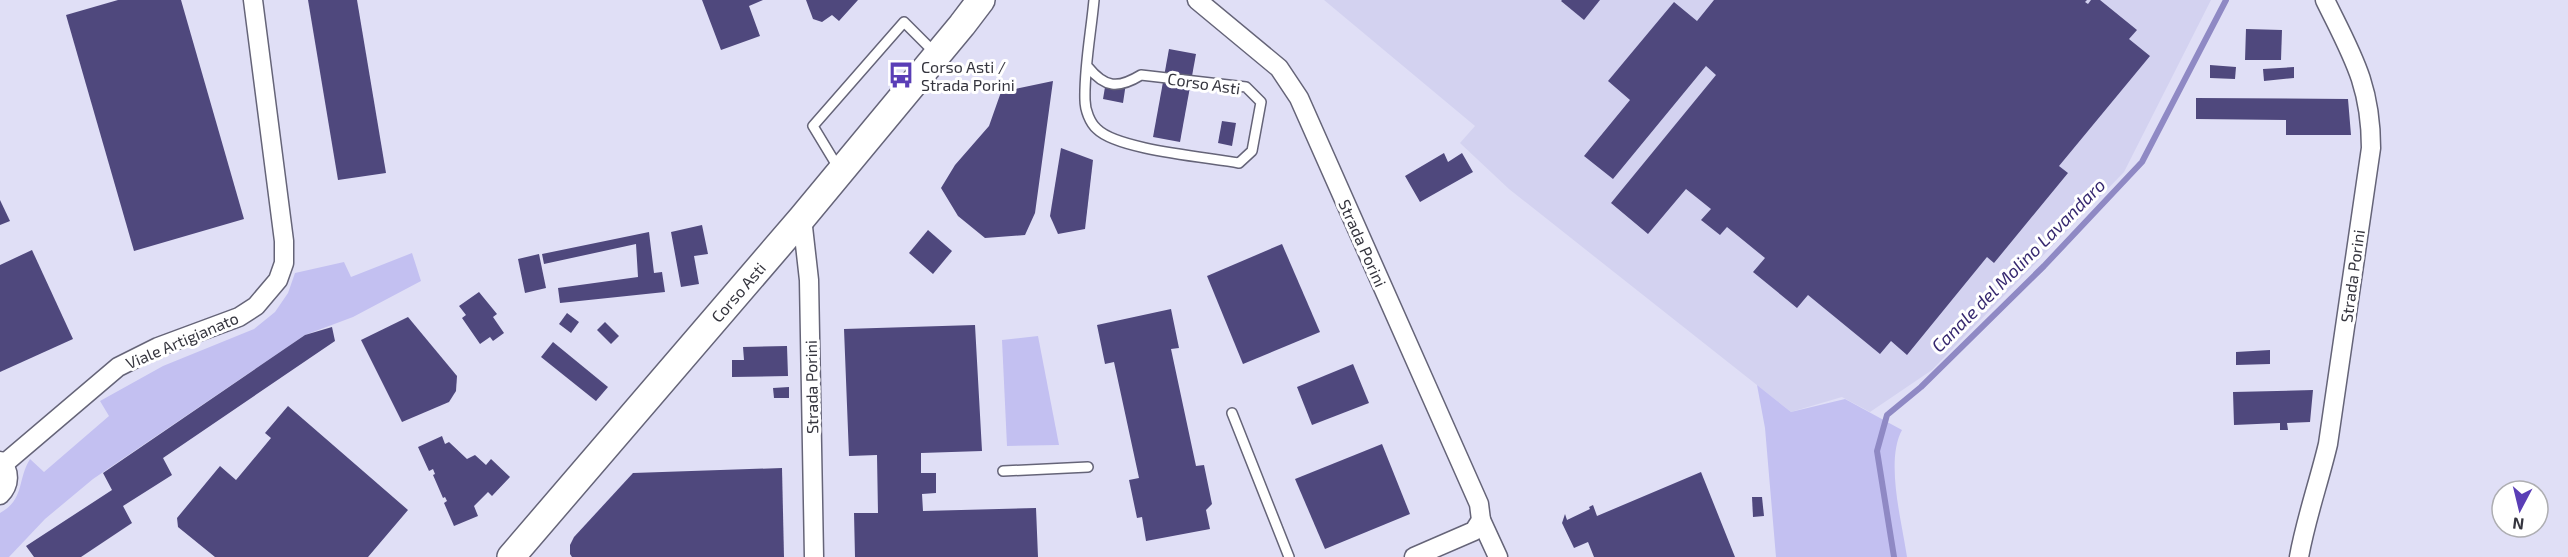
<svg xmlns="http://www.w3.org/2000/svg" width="2568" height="557" font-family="'Exo 2',sans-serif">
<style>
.built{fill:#d3d2f0}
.green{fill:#c3c0f1}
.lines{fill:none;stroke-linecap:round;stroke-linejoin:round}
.stream{stroke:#8f89c4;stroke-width:6}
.building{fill:#4f487d}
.lane-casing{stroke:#656478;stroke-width:12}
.street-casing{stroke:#656478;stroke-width:21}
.primary-casing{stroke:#656478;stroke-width:30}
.lane{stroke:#fff;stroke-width:9}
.street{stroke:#fff;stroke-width:18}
.primary{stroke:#fff;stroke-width:27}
.labels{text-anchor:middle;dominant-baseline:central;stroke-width:6;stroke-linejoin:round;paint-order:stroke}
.poi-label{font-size:16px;fill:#35353e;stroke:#fff;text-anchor:start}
.street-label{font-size:16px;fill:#35353e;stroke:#fff}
.water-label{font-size:18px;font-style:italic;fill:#372970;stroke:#fff}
</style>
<rect width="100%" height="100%" fill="#e0dff6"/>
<polygon class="built" points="1324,0 2211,0 2124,172 1932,370 1870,412 1842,397 1791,412 1509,189 1460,143 1475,126"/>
<g class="green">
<path d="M412,253L421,281L353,317L305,335L93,479L45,519L9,557H0V513C25,499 17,480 30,459L44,472L109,416L100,401L163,366L254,329L275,312L288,293L295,273L344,262L351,277Z"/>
<polygon points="1038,336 1059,445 1007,446 1002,340"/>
<path d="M1757,385L1791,412L1845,399L1902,430C1885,461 1902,522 1907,557H1776L1765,428Z"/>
</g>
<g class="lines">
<polyline class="stream" points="1894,557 1877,451 1887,415 1921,387 2044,266 2142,162 2226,0"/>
</g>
<g class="building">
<polygon points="118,0 181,0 244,219 134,251 66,15"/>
<polygon points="308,0 357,0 386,173 338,180"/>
<polygon points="702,0 763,0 749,6 760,36 721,50"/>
<polygon points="806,0 858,0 839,21 832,15 822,22 813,19"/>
<polygon points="1562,0 1600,0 1584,20 1561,1"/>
<polygon points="1714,0 2087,0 2085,2 2088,4 2091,0 2100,0 2137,30 2129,39 2150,56 2059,166 2068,173 1994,263 1987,257 1907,355 1891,341 1880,354 1808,295 1797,308 1753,272 1765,258 1727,227 1720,235 1701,220 1711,209 1686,189 1648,234 1611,203 1716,75 1706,66 1613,179 1584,156 1630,100 1608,81 1674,2 1697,21"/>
<polygon points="2246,29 2282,30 2281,60 2245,60"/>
<polygon points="1169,49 1196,54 1180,142 1153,137"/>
<polygon points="2210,65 2236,67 2235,79 2210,78"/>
<polygon points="2294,67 2294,78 2264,81 2263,69"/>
<polygon points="1053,81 1035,213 1025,235 985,238 958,216 941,188 955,165 989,126 1001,92"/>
<polygon points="1118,81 1126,83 1123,103 1103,99 1105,87 1116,89"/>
<polygon points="2196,98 2348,99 2351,135 2286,135 2286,120 2196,119"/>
<polygon points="1222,121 1236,123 1232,146 1218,143"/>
<polygon points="1061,148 1093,160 1085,229 1058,234 1050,216"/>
<polygon points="1444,153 1448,162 1462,153 1473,172 1420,202 1405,176"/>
<polygon points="0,200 10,221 0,225"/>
<polygon points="702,225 708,254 694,256 699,284 681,287 671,232"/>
<polygon points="928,230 952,251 933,274 909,253"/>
<polygon points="649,232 654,273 662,272 665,292 560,303 558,288 638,277 636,244 544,264 542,254"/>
<polygon points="1282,244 1320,332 1243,364 1207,276"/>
<polygon points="32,250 73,339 0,372 0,265"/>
<polygon points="539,254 546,288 525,293 518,259"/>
<polygon points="479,292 497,314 493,317 504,333 493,341 490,337 480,344 462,318 466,315 459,306"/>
<polygon points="1171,309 1179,348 1171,349 1196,466 1204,465 1212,504 1206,510 1210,529 1146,541 1142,517 1137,518 1129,480 1139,478 1114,362 1105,364 1097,325"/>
<polygon points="567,313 579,322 571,333 559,324"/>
<polygon points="408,317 457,376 456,391 449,402 402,422 361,340"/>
<polygon points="605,322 619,336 611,344 597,330"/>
<polygon points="975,325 982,451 921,453 921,473 936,473 936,493 922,494 923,511 1036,508 1038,557 855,557 854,513 878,513 877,455 849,456 844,329"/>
<polygon points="332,327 335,341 163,458 172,475 123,506 132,523 81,557 34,557 26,546 112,490 103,473 305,335"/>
<polygon points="553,342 608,387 596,401 541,357"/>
<polygon points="787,346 788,376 732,377 732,360 744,360 743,347"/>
<polygon points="2270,350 2270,364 2236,365 2236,352"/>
<polygon points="1353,364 1369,403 1312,425 1297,387"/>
<polygon points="789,387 789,398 774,398 773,388"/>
<polygon points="2313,390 2310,422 2287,423 2288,430 2280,430 2280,423 2234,425 2233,392"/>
<polygon points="288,406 408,510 368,557 215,557 178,527 177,518 220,466 236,480 271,438 265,433"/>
<polygon points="442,436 445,444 449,442 467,459 475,455 486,465 491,459 510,477 492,496 488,492 474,506 478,516 454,526 444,503 447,501 445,497 443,498 433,475 435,474 433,469 429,471 418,447"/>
<polygon points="1382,444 1410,514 1325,549 1295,479"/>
<polygon points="782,468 784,557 572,557 570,554 570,545 574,537 633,473"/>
<polygon points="1701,472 1735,557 1594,557 1588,542 1574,548 1562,523 1565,514 1567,520 1590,509 1589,507 1593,505 1597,516"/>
<polygon points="1752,497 1762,497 1764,516 1753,517"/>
</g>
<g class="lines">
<g class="lane-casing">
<g id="lane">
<path d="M1088,67C1105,88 1118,89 1141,75L1246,87L1261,102L1252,151L1239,163C1207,157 1118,150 1097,129C1090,123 1085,110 1085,100C1084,68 1091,33 1094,0"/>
<polyline points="839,169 813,126 904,22 935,53"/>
<polyline points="1232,413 1289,557"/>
<polyline points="1003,471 1088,467"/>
</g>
</g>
<g class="street-casing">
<g id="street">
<polyline points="1197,0 1279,68 1299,98 1479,504 1481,520 1474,531 1414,557"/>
<polyline points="802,218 809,280 814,557"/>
<path d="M0,461C11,471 10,485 0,495"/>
<polyline points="4,464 118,367 158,347 239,317 256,306 278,280 284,263 284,241 253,0"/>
<polyline points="1481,520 1498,557"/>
<path d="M2299,557C2306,518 2319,482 2328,444L2371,148C2371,85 2352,55 2325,0"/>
</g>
</g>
<g class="primary-casing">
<polyline id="primary" points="511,557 802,218 962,25 981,0"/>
</g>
<use href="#lane" class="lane"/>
<use href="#street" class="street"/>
<use href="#primary" class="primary"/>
</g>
<defs>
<g id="bus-bare" transform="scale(2.07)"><path d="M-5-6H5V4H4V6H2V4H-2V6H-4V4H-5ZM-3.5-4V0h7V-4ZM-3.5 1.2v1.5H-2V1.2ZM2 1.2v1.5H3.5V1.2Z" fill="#5a3eb6" stroke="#fff" stroke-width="2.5" paint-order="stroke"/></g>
</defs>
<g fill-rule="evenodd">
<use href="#bus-bare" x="901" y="75"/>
</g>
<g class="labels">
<g class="poi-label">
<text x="921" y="66">Corso Asti /<tspan x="921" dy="18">Strada Porini</tspan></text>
</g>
<g class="street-label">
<text transform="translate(1204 83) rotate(8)">Corso Asti</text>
<text transform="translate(1363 243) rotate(66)">Strada Porini</text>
<text transform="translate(2352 276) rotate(-82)">Strada Porini</text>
<text transform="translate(738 292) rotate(-49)">Corso Asti</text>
<text transform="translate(182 340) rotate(-23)">Viale Artigianato</text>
<text transform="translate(811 387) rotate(-91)">Strada Porini</text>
</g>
<g class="water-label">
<text transform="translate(2018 265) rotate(-45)">Canale del Molino Lavandaro</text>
</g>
</g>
<g transform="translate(2520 509) rotate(187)"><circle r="28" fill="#ffffff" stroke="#aeaeb2" stroke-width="1.5"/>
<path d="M0-4.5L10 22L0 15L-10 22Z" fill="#5a3eb6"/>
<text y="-9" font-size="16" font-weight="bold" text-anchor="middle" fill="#35353e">N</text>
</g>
</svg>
